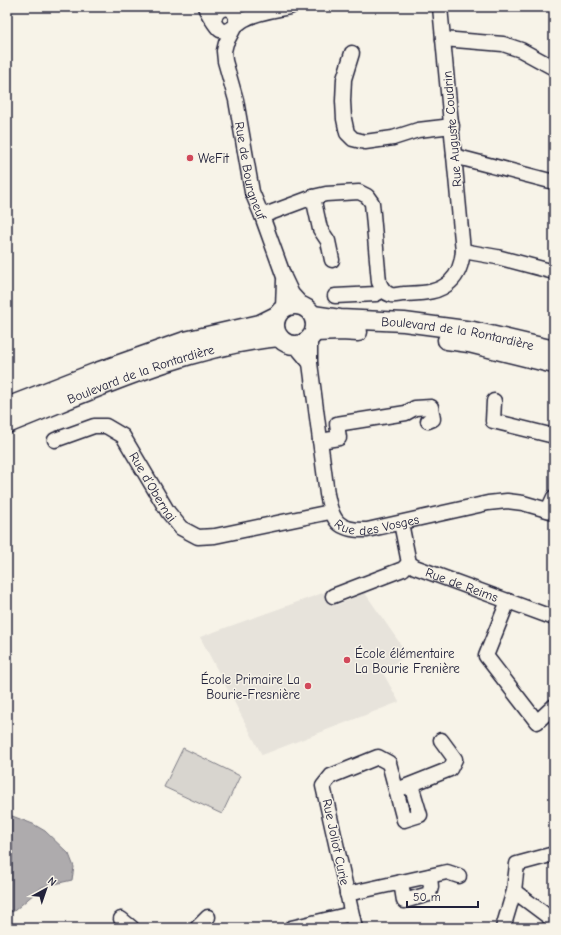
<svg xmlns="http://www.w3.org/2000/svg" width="561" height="935" font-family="'Comic Neue',sans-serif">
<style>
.built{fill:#e7e3db}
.green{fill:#d8d5cf;stroke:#7d7c85}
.water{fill:#aeabad;stroke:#76747f}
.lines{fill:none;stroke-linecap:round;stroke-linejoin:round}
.minor-casing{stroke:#22223b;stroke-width:17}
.major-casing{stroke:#22223b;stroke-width:21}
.minor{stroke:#f7f3e8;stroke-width:14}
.major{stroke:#f7f3e8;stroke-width:18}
.poi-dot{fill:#d1495b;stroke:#f7f3e8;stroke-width:1.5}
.labels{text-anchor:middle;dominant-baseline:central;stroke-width:3;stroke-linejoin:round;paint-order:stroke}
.street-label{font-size:13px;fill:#22223b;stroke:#f7f3e8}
.poi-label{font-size:13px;fill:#22223b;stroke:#f7f3e8;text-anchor:start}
</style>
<rect width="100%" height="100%" fill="#f7f3e8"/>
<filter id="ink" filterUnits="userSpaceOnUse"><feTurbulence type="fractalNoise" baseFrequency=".025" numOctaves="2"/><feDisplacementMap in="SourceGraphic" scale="8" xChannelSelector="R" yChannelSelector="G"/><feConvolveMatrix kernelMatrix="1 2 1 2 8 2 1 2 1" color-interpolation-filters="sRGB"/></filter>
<g filter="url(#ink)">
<polygon class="built" points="331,590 337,605 365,593 408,655 382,671 399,702 262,755 200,637"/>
<polygon class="green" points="183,748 240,776 222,814 164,787"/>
<polygon class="water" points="7,814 33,824 45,831 69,854 74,867 72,880 42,887 14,911 7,913"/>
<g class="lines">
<g class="minor-casing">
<g id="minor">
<path d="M205,7C207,12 216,27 220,30C230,34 237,23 245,19C258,12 275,10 290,7"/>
<path id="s1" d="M214,21C215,12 221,7 230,9L236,15V24L226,43L224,51L225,61L236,100L252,192L262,216L284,277L292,294L302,305"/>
<polyline points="443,39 503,44 521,50 554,68"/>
<polyline points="352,53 344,79 343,101 344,119 347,133 353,139 365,142 393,138 418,130 452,126"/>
<polyline points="454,156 554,182"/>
<polyline points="313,197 320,229 328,241 332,260"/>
<path d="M262,216L313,197L326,194L359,192L367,196L372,203L379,282C381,287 384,293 391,295C394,296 400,294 403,294C420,293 437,294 450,282C459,274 462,262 463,251L440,7"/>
<polyline points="463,251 497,257 554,272"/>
<polyline points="335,296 376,294 383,290"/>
<polyline points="283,308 284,280"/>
<path id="s2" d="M310,340V363L327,494C332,521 338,531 367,530L488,503L507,501L523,503L554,512"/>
<polyline points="295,345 310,363"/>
<polyline points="494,401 493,421 554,436"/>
<path id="s3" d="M55,440L94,426H106L123,436L168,512L181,528L198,537L215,536L330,512"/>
<polyline points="320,441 339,438 337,424 406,413 415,408 431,407 433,419 428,421"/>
<polyline points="548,510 554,497"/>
<path id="s4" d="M401,523L409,563L415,567L554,618"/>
<polyline points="333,596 403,569 409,563"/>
<polyline points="508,601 486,656 537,722 554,706"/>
<polyline points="402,788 450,769 455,759 441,740"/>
<polyline points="401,882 404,901 429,894 431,887 430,876"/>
<polyline points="514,891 554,921"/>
<polyline points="347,894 447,872 459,876"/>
<polyline points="121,919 132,928"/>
<polyline points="197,928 208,917"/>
<polyline points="291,928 351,914"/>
<polyline points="355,928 323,786 331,776 378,757 389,763 404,820 420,815 411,785"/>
<polyline points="503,928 514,891 517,864 554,854"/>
</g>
</g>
<g class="major-casing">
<g id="major">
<circle cx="295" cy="325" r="20"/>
<path id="s5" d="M313,315L340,319L404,322L473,331L554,350"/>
<polyline points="315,332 341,331 358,332"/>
<polyline points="447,340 469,343 554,364"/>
<polyline points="7,407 97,372 185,341 260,324 276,316"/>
<path id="s6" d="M7,424C93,390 187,346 279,337"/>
</g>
</g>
<use href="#minor" class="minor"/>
<use href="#major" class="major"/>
</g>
</g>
<g class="poi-dot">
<circle cx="190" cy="158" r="4"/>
<circle cx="347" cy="660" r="4"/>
<circle cx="308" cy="686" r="4"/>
</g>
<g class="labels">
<g class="street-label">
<text transform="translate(452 129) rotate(-95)">Rue Auguste Coudrin</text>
<text stroke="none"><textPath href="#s1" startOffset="193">Rue de Bourgneuf</textPath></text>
<text stroke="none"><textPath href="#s5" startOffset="146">Boulevard de la Rontardière</textPath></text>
<text stroke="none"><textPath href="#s6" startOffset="143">Boulevard de la Rontardière</textPath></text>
<text stroke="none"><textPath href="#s3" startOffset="132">Rue d’Obernai</textPath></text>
<text stroke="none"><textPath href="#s2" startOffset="227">Rue des Vosges</textPath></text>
<text stroke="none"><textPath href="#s4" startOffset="98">Rue de Reims</textPath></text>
<text transform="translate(336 842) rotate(78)">Rue Joliot Curie</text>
</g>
<g class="poi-label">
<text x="198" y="158">WeFit</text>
<text x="355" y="653">École élémentaire<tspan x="355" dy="15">La Bourie Frenière</tspan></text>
<text x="300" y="679" text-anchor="end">École Primaire La<tspan x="300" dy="15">Bourie-Fresnière</tspan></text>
</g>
</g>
<rect width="561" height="935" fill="none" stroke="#f7f3e8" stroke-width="24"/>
<rect x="12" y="12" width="537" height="911" fill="none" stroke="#22223b" stroke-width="1.5" filter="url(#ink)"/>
<g transform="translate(46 889) rotate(40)" stroke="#f7f3e8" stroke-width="3" paint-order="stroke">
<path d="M0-3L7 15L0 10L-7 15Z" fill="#22223b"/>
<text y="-6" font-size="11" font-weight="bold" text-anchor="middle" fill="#22223b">N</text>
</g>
<path d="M407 901v6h71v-6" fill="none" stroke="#22223b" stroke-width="2"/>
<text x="413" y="901" font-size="12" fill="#22223b" stroke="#f7f3e8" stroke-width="3" paint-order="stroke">50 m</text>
</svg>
